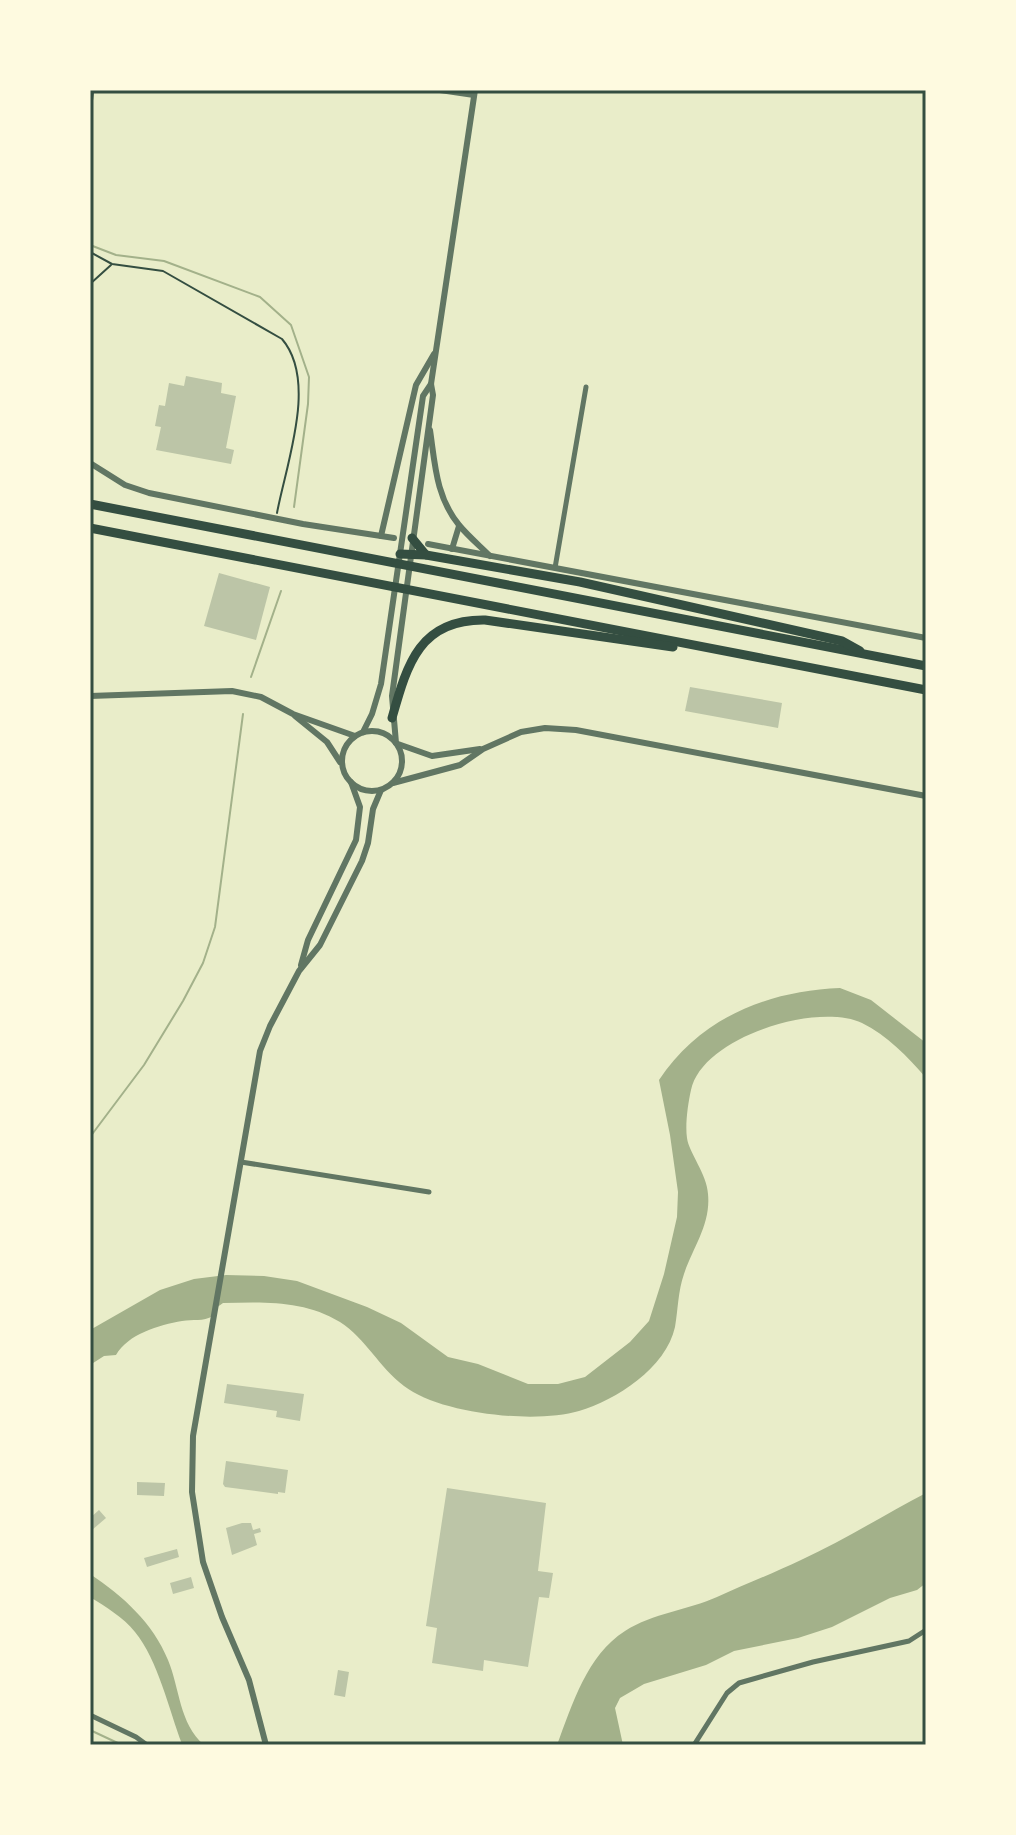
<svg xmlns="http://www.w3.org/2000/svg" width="1016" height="1835" font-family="'DM Sans',sans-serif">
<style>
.water{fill:#a3b18a}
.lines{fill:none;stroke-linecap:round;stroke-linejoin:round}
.stream{stroke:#a3b18a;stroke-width:2}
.building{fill:#bcc5a7}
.path{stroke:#344e41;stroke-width:2}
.minor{stroke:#617663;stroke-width:5}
.tertiary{stroke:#617663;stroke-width:6}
.motorway{stroke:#344e41;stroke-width:9}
.neatline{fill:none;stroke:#344e41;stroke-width:3}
</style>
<rect width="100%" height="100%" fill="#e9edc9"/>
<g class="water">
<path d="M840,988L871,1000L926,1043V1078C908,1057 887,1035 862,1023C817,1002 702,1037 691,1090C688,1103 685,1125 687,1138C689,1153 707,1174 708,1194C711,1224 693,1247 684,1274C678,1291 678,1310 675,1327C666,1368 616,1400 579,1411C535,1424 440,1414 404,1386C379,1367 366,1339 340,1322C304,1300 263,1302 223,1303L216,1308L213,1316C203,1322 193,1319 182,1321C159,1325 128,1334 116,1355L104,1356L90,1365V1330L160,1290L194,1279L226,1275L264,1276L297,1281L367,1307L401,1323L448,1357L478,1364L528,1384H558L585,1377L630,1342L649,1321L664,1274L677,1217L678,1192L670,1135L659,1080C700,1018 767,991 840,988Z"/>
<path d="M926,1493V1583L917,1590L890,1598L832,1627L798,1638L734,1651L706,1665L644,1684L620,1698L615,1708L623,1745H557C572,1705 587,1655 625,1631C653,1613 688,1610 717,1597C745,1584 774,1573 801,1560C844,1540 884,1515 926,1493Z"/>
<path d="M90,1574C123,1596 153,1623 168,1660C180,1689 179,1723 204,1745L182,1744C169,1710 158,1660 135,1632C123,1617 106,1607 90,1597Z"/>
</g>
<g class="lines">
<g class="stream">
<polyline points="90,245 116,255 164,261 260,297 291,325 309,377 308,404 294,507"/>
<polyline points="251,677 281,591"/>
<polyline points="90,1137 144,1065 183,1001 203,963 215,927 243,714"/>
<polyline points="90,1730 122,1745"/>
</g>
</g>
<g class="building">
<polygon points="186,376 222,383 221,393 236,396 226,448 234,450 231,464 156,450 161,427 155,426 159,405 165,406 169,383 184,386"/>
<polygon points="219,573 270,587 256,640 204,626"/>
<polygon points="690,687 782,703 778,728 685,711"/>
<polygon points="227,1384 304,1394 300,1421 276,1417 277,1411 224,1403"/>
<polygon points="226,1461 288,1470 285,1493 278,1492 278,1494 225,1487 223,1484"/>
<polygon points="137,1482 165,1483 164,1496 137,1495"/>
<polygon points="447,1488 546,1503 538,1571 553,1573 549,1598 539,1597 528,1667 484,1660 483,1671 432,1663 437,1628 426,1626"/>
<polygon points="99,1510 106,1518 92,1530 90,1518"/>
<polygon points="242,1523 251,1523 253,1530 260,1528 261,1532 254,1534 257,1545 232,1555 226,1528"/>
<polygon points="177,1549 179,1557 147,1567 144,1558"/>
<polygon points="191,1577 194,1588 173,1594 170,1583"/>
<polygon points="338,1670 349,1672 345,1697 334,1695"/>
</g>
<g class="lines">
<g class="path">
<path d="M90,252L112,264L163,271L282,339C318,381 286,464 277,513"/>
<polyline points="90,284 111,265"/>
</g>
<g class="minor">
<polyline points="90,104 92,90"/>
<polyline points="555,568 586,387"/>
<polyline points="241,1162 429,1192"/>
<polyline points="90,1715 136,1737 147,1745"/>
<polyline points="694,1745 727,1693 739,1683 813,1662 909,1641 926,1630"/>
</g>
<g class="tertiary">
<polyline points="440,90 474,95"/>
<path d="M430,430C435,464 436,497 459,525C468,536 480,546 490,556"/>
<polyline points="90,463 125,485 149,493 303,524 394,538"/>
<polyline points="381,536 416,385 434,354"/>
<polyline points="428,544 926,638"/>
<polyline points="452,549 459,526"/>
<polyline points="90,696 232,691 261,697 293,714 355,736"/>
<polyline points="295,716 327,742 340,762"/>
<circle cx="372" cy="761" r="30"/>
<polyline points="363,732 372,714 381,684 423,396 431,384"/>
<polyline points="396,743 392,696 433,395 431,384 475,90"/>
<polyline points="398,744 432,756 480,749"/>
<polyline points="393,783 460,765 483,749 521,732 545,728 576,730 926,796"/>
<polyline points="301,965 308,940 356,840 360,807 351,782"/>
<polyline points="266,1745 249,1680 222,1617 203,1562 192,1492 193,1436 260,1051 270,1026 299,971 320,945 362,861 368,843 373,809 381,790"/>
</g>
<g class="motorway">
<polyline points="90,504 926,666"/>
<polyline points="90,528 926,690"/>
<polyline points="412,538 426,555"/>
<polyline points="400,554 426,555 580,582 842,641 860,651"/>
<path d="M392,718C407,665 419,619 485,620L673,647"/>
</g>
</g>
<rect width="1016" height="1835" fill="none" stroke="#fefae0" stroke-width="184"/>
<rect x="92" y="92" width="832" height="1651" class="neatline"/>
</svg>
